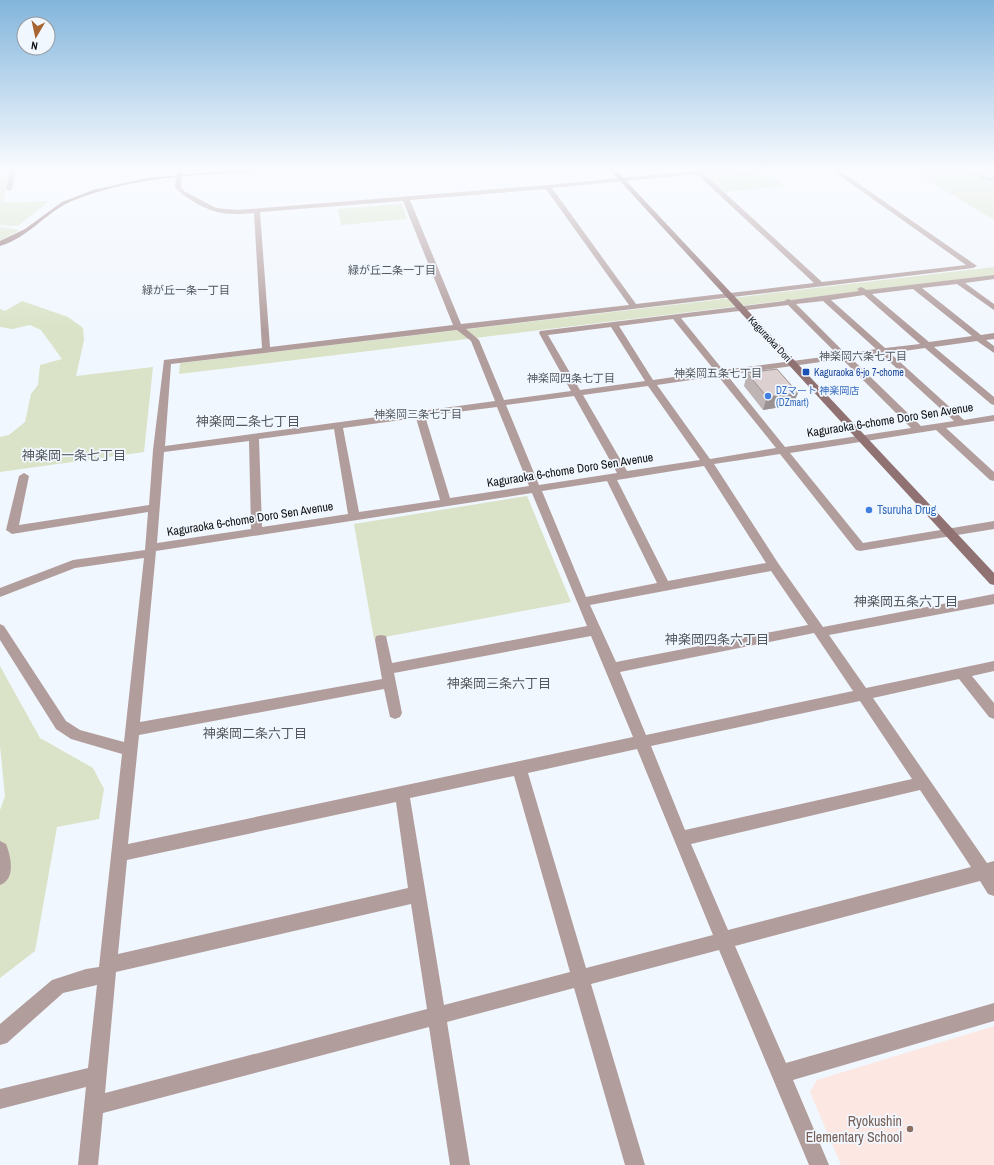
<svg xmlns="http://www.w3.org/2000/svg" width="994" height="1165" font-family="'Archivo Narrow','Noto Sans JP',sans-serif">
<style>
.education{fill:#fce7e2}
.green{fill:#dae3c7}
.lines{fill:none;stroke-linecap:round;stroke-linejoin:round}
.stream{stroke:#8ab6cb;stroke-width:2}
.street{fill:#b29d9d;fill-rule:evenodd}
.secondary{fill:#917273;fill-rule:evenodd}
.wall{fill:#bdb4b3}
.shaded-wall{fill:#9a9292}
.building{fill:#dcd1d0;stroke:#9a9292}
.transit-dot{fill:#1a4fb4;stroke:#f1f7fe;stroke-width:1.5}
.shop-dot{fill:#3f7fe0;stroke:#f1f7fe;stroke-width:1.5}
.education-dot{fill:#8d6e63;stroke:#f1f7fe;stroke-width:1.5}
.labels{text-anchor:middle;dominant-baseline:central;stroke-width:3.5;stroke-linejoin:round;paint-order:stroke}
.far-street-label{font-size:10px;fill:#0d0f11;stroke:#f1f7fe}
.far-transit-label{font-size:10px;fill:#164399;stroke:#f1f7fe;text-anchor:start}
.far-shop-label{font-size:10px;fill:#366cbe;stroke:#f1f7fe;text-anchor:start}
.far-neighbourhood-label{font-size:11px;fill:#53585e;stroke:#f1f7fe}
.street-label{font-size:12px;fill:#0d0f11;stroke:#f1f7fe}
.shop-label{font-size:12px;fill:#366cbe;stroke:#f1f7fe;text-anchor:start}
.neighbourhood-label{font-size:13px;fill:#53585e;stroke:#f1f7fe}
.near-education-label{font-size:14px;fill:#785e54;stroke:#f1f7fe;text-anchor:end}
</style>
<rect width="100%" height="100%" fill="#f1f7fe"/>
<polygon class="education" points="994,1026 994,1165 841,1165 810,1092 817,1080"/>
<g class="green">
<polygon points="908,168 994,168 994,220"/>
<polygon points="0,170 4,174 2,176 3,177 7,170 11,170 3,203 49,201 18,226 0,225"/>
<polygon points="761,170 783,186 724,192 704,176"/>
<polygon points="402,204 407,219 341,225 338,209"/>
<polygon points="0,227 20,230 0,241"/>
<polygon points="994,267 994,275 179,374 180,363"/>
<polygon points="22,301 68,317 83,328 84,340 76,376 153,367 144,452 0,472 0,437 9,435 25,422 31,394 38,385 40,365 62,359 41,330 30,325 12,329 0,327 0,309 5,311"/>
<polygon points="527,496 571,602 374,639 354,524"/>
<polygon points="0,666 40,738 93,768 104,789 99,819 57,827 35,951 0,978 0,810 5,796 0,746"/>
</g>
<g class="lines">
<polyline class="stream" points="959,168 994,181"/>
<g class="street">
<polygon points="11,168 17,168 12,189 9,191 6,189"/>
<path d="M177,168H183L181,187L184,191L216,208L237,210L548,185L724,168H743L740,170L703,173L822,282L966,265L829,168H836L977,266L973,268L466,329L479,340L504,400L571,391L539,333L540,331L784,301L788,299L791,300L859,291L857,289L861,287L867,290L994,275V279L965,283L994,304V310L957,284L922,288L981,335L994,333V339L986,340L994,346V353L977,341L934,347L994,397V405L991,404L925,348L890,353L964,420L994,415V421L946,428L994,472V481L990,480L936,430L790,453L863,543L994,521V529L860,551L856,550L780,454L714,464L778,563L823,627L994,594V604L829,635L866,688L994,661V671L972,676L994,703V719L989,717L959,679L873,698L987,863L994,861V896L988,894L980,881L735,946L786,1063L994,1003V1021L793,1080L829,1165H809L719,950L591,984L645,1165H625L574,988L447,1022L470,1165H450L429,1027L103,1113L98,1165H78L86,1087L0,1109V1089L88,1068L97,985L63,993L7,1043L0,1045V1024L52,980L86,969L99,967L122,754L71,739L56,729L0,640V624L4,626L66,721L80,730L124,742L144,558L75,568L0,597V588L73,560L145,550L148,512L12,534L6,530L19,476L24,473L29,476L19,525L149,505L153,450L164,360L262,348L254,213C228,215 217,215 194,202C187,197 180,194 175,187ZM697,174L814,283L636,304L552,188ZM546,189L629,305L461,324L410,200ZM403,201L453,325L270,347L260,212ZM913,289L972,336L929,342L872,294ZM864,295L920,344L885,348L831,300ZM823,301L876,349L846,354L796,304ZM788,305L838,355L723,370L681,318ZM673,319L715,371L653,380L619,326ZM611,327L645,381L580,390L548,335ZM457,330L471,341L495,401L165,446L171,364ZM881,354L954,421L921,426L851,358ZM842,359L911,428L785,447L727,375ZM718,376L776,448L710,459L657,385ZM648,386L700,460L627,471L583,395ZM574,396L617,473L539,485L506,405ZM497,407L529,486L450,498L425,416ZM416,418L440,500L359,512L343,428ZM334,429L348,514L262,527L259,439ZM249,441L251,529L157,543L164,452ZM704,466L766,563L668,581L617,480ZM607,481L657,583L586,597L542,491ZM532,493L587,626L392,663L386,636L381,635L376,636L375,640L382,679L140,722L156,551ZM771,571L808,625L616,662L590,605ZM814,633L853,691L646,735L620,672ZM591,636L633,737L128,844L139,735L384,689L390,717L395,719L400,717L402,713L394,673ZM860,701L912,779L685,830L651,746ZM637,749L713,935L586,968L528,773ZM514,776L570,972L444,1005L410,798ZM920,790L971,867L728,930L691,844ZM396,802L408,888L118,954L127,860ZM411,904L427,1009L105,1093L116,972Z"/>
<path d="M0,841L6,844C11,857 16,879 0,885Z"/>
</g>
<g class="secondary">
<path d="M259,168H283L280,170C211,175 138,174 72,201C46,212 28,238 0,246V241L25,229L62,202L93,190L147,178Z"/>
<polygon points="608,168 614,168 994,573 994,585 990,584"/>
</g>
</g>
<polygon class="wall" points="747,373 793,405 763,410 744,386"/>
<polygon class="shaded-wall" points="798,393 793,405 763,410 767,397"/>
<polygon class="building" points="777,369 798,393 767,397 747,373"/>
<linearGradient id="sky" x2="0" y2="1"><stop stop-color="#82b5dc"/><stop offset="0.51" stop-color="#f9fbff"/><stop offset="1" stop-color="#f9fbff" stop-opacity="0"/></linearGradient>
<rect width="994" height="331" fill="url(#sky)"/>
<rect class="transit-dot" x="802" y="368" width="8" height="8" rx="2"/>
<g class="shop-dot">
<circle cx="768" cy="396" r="4"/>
<circle cx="869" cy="510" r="4"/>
</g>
<circle class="education-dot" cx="910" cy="1129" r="4"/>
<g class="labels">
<g class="far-street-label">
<text transform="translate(770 339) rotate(47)">Kaguraoka Dori</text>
</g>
<g class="far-transit-label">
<text x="814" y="372">Kaguraoka 6-jo 7-chome</text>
</g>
<g class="far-shop-label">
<text x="776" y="390">DZマート 神楽岡店<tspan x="776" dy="12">(DZmart)</tspan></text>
</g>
<g class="far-neighbourhood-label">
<text x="392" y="270">緑が丘二条一丁目</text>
<text x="186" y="290">緑が丘一条一丁目</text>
<text x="863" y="356">神楽岡六条七丁目</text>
<text x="718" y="373">神楽岡五条七丁目</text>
<text x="571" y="378">神楽岡四条七丁目</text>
<text x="418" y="414">神楽岡三条七丁目</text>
</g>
<g class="street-label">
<text transform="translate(890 420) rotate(-9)">Kaguraoka 6-chome Doro Sen Avenue</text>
<text transform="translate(570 470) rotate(-9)">Kaguraoka 6-chome Doro Sen Avenue</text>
<text transform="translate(250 519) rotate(-9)">Kaguraoka 6-chome Doro Sen Avenue</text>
</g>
<g class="shop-label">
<text x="877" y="510">Tsuruha Drug</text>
</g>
<g class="neighbourhood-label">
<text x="248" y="421">神楽岡二条七丁目</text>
<text x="74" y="455">神楽岡一条七丁目</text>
<text x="906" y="601">神楽岡五条六丁目</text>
<text x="717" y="639">神楽岡四条六丁目</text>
<text x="499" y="683">神楽岡三条六丁目</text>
<text x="255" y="733">神楽岡二条六丁目</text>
</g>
<g class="near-education-label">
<text x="902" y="1121">Ryokushin<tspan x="902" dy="16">Elementary School</tspan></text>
</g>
</g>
<g transform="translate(36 36) rotate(189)"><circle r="19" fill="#f1f7fe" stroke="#969a9f"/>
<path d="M0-3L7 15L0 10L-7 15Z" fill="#a76531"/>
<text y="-6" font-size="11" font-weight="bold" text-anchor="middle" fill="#0d0f11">N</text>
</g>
</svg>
